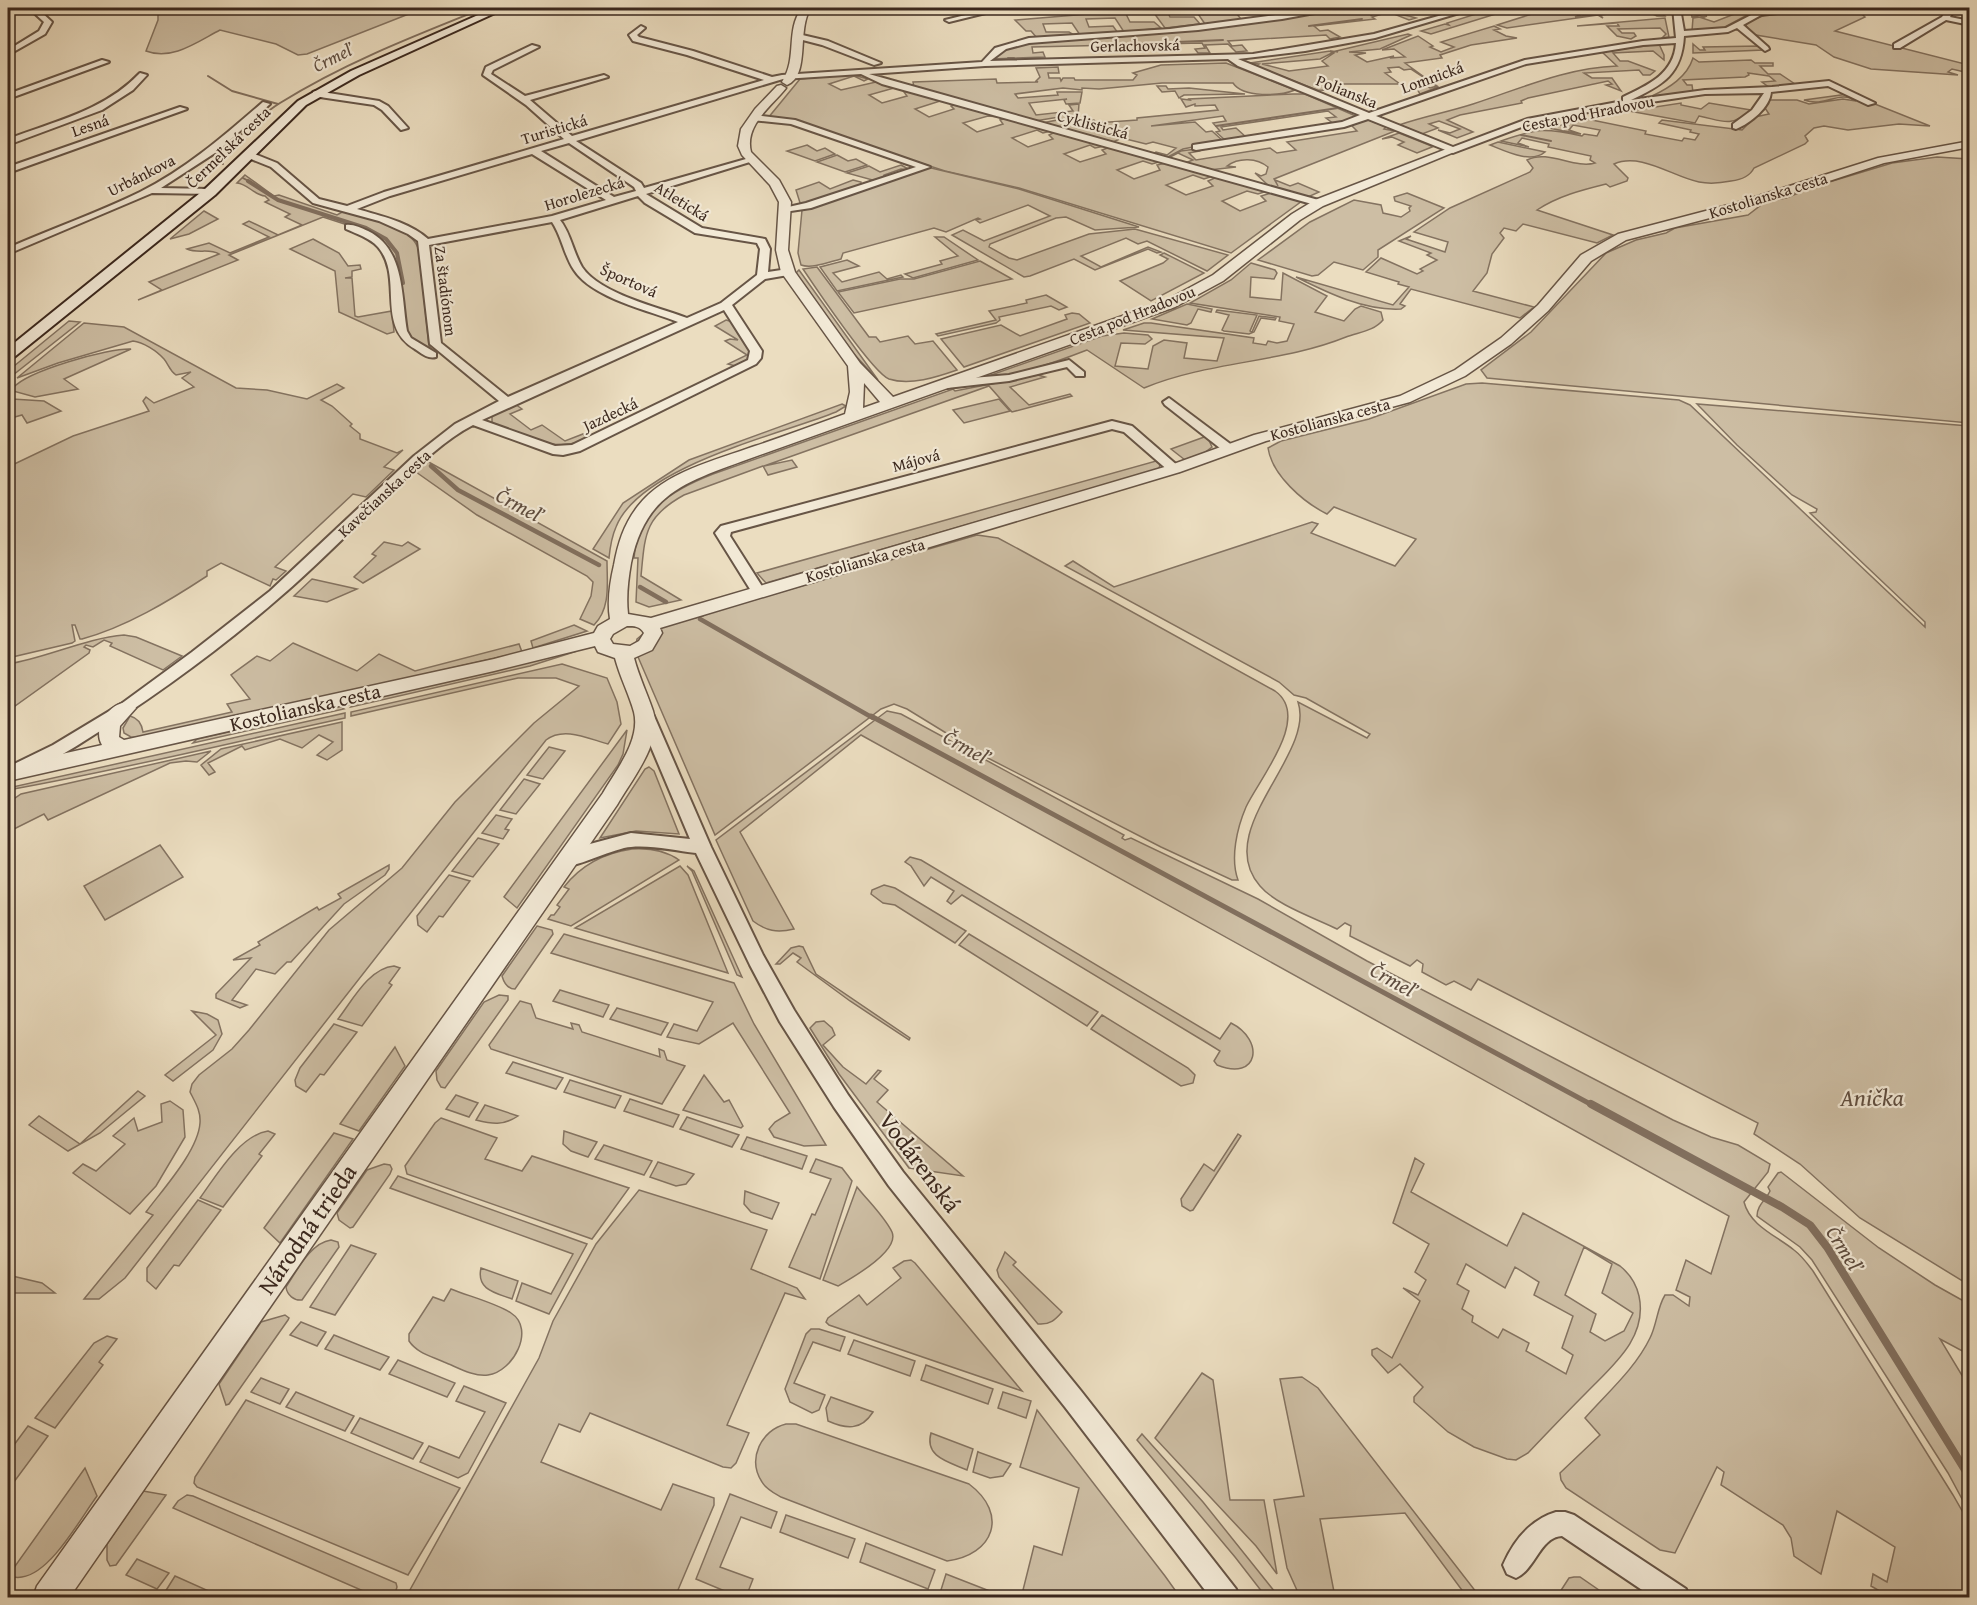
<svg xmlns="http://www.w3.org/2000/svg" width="1977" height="1605" font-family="'Gentium Book Plus',serif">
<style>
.green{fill:#cdbea4;stroke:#847361;stroke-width:1.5;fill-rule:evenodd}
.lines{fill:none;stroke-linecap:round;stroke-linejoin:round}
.stream-far4{stroke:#816f5e;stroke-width:2}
.stream-far3{stroke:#816f5e;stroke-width:4}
.stream-far2{stroke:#816f5e;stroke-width:4.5}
.stream-far1{stroke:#816f5e;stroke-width:5}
.stream{stroke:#816f5e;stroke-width:8}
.minor-casing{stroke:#675546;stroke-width:4}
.tertiary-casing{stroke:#675546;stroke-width:3}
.secondary-casing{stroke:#3b281e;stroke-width:4}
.minor{fill:#f2e9d6;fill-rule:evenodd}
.tertiary{fill:#f2e9d6;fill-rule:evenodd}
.secondary{fill:#f2e9d6;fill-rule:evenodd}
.labels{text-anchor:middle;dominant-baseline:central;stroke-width:4.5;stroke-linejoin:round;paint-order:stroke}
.far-street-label{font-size:16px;fill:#3b281e;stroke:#f2e9d6}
.far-water-label{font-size:18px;font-style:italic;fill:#5e4c3e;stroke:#f2e9d6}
.street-label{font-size:20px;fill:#3b281e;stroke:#f2e9d6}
.water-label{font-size:21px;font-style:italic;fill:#5e4c3e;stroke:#f2e9d6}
.near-park-label{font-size:24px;font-style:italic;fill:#604e40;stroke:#f2e9d6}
.near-street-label{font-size:24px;fill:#3b281e;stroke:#f2e9d6}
</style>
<rect width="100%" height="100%" fill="#ebddc0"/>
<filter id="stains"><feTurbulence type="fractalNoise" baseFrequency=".00333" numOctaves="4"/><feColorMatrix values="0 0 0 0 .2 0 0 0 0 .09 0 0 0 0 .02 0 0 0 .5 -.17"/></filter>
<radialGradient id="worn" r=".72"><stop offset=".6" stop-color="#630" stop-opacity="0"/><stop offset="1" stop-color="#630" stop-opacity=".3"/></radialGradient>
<g class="green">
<path d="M158,8H424L307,54L298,55L276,44L220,30C197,42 172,61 146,51L158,20Z"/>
<polygon points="1108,8 1208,8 1212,13 1236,13 1241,19 1208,25 1205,24 1194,8 1166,9 1170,17 1194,17 1200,24 1165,28 1154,13 1126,14 1130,22 1154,22 1161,28 1124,32 1115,18 1086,19 1089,27 1113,26 1118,33 1080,35 1072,23 1043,24 1046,32 1069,32 1074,35 1037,38 1031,31 1026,31 1015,20 1111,12"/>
<path d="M1345,8H1396L1386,10C1396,15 1405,14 1416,18L1409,20L1389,12L1372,17L1375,19L1314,26L1320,31L1328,30L1340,37L1330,39L1326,35L1228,41L1232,46L1242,45L1247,51L1236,52L1228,44L1205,45L1210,53H1198L1195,49L1205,48L1202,43L1032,47L1033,53L1043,52L1045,57L991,59L1004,48L1035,41L1115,37L1285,18Z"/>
<polygon points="1495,8 1515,8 1431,34 1421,31 1445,24 1449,25 1447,23"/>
<path d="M1551,8L1592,9L1575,17L1625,9L1622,8C1635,8 1656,5 1665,16H1657L1644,10L1600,15L1603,18L1598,15L1507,28L1497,25Z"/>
<polygon points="1690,8 1752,8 1753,12 1723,28 1692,31 1693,18 1707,16 1702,18 1714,22 1737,13 1725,9 1692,17"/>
<polygon points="1821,8 1881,8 1860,12 1865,17 1835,31 1969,65 1969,73 1952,69 1948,72 1958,75 1871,69 1834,57 1816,45 1750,34 1745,23 1770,13"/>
<polygon points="1665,18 1669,37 1662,38 1666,34 1660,28 1618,29 1622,33 1634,33 1636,36 1631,39 1617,36 1607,26 1619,26 1617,23 1577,26"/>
<polygon points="1494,26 1500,29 1494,30 1506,36 1517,38 1471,45 1440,55 1442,58 1405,63 1438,87 1420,94 1415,85 1424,84 1430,88 1437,86 1411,69 1404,70 1399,67 1388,68 1391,72 1385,73 1400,84 1329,84 1331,89 1343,91 1317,90 1256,66 1259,64 1250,63 1330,51 1332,53 1320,59 1262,64 1289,71 1328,66 1322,61 1334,53 1332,51 1338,52 1336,51 1408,34 1411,35 1380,49 1349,52 1366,53 1355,55 1367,62 1394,56 1390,58 1405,57 1394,49 1382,50 1418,36 1433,46 1430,47 1441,52 1454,47 1441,42"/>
<path d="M1659,44L1664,55V60L1653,51L1613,53L1620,61H1628L1655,71L1650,75H1643L1639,70L1584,73L1592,78H1612L1621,91L1606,85L1612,84L1608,81L1528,98L1521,101L1522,103L1460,115L1447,120L1473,132L1457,138L1438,130L1450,133L1460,129L1439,121L1429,124L1438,128L1422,134L1399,125C1422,117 1448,112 1473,104C1522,88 1565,68 1617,66L1602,52Z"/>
<polygon points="1693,44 1700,50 1705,50 1703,47 1760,46 1763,50 1693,53"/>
<path d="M1693,58L1699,62L1751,60L1755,63H1773V66H1760L1768,74H1780L1795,84L1770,88L1762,82L1775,81L1769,76L1748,73L1749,75L1745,77L1683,80L1687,85H1692L1693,92L1652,96C1669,88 1687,77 1693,58Z"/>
<path d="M1226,63L1295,90C1280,96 1243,98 1233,83H1162L1099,89L1082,88V90L1063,88L1015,94L1018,98L1058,95L1057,92H1082L1080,103L1066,104L1064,100L1067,99L1029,103L1036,115L1073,111L1069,105L1079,104L1078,117L1081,122L1094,120L1096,123L1137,120V118L1218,110L1215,105L1195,106V104L1186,107L1181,99L1190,100L1189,99L1293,94H1305L1358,117L1334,124L1326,118L1336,117L1328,111L1221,127L1223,130L1236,128L1246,137L1226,141L1216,132L1220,131L1213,123L1226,121L1223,116L1151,126L1195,122L1206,132L1212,131L1223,141L1183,149L1166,158L1153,154L1156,152L1167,155L1176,148L1153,142L1146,144L1122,138L1113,142L1042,123L1062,119L1059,117L1035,121L914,88L913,82L996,79L997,83L1038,82L1036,81L1040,77L1036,68L1058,67L1059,73H1048L1049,78H1060L1061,81L1063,78H1074L1075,80H1133L1137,75L1133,73L1161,65Z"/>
<polygon points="850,74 868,79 864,81 854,76 829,84 841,90 876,82 903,89 894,88 869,95 882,103 907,96 904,92 909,91 951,103 940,101 915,109 929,117 954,109 951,106 957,104 1000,117 988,116 963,123 977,132 1003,124 1000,120 1006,118 1051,131 1043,133 1037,130 1012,138 1028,147 1053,139 1049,135 1055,132 1105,146 1095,148 1090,145 1064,154 1080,162 1106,154 1102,150 1110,147 1162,161 1152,164 1143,161 1117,170 1134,179 1160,170 1157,165 1166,163 1213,176 1204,179 1193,175 1166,185 1186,195 1213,186 1208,181 1217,177 1267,191 1258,194 1247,191 1222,201 1240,211 1266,201 1261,196 1274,192 1302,201 1231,253 1019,188 945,171 792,121 768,118 800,79"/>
<polygon points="1157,86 1166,86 1168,89 1189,88 1245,94 1184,95 1179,98 1175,91 1162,92"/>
<path d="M1848,94L1869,104H1875L1930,126L1899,124L1848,130L1824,126L1814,128L1805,136L1808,141L1805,144L1754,168C1750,176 1740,180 1731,181C1721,183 1709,184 1699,182C1673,177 1641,152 1614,164L1628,178L1627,181L1610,187L1606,184C1582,190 1558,196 1537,210L1613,235L1597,243L1523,224L1516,231L1504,228L1500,233L1504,238L1492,254L1487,273L1473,291L1534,307L1520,318L1411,289L1400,304L1405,306L1401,309C1365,311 1328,293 1296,277L1393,305L1409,287L1398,284L1399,282L1366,272L1381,258L1417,274L1423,271L1420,269L1437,260L1427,255L1431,253L1399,241L1411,236L1406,239L1445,252L1448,242L1414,232L1450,208L1530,172L1533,168L1527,160C1548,149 1574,169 1595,163L1590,160L1591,156L1548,147L1549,144L1522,138L1518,143L1529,147L1501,141C1538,128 1545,128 1582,136L1584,134L1597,136L1600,130L1573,125L1569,130L1581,134L1548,128L1587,119L1646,131L1645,134L1682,141L1684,138L1695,140L1699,134L1690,132L1691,130L1659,123L1662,120L1742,130L1755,117L1769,114L1765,108L1769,100H1797L1809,104L1843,99L1856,101C1839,89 1826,108 1804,100Z"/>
<path d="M1681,103V105L1701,109L1709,103L1751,110C1730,128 1724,121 1699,116L1695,123L1629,111Z"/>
<path d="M1361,120H1369L1386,127L1384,129L1395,131L1274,179L1278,186L1275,180L1290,186L1298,183L1319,192L1308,197L1269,186L1255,173L1261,176L1266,174L1268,167C1257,158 1239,157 1227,166L1236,167L1209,170L1185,163L1193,160L1178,153L1168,158L1181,151L1196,149L1199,151L1189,153L1196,160L1270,148L1277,153L1296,150L1287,142L1357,131L1349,123Z"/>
<polygon points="1399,133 1429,145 1432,147 1417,153 1398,145 1404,142 1392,137 1382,139"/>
<path d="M1498,142L1545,152C1531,164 1505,151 1490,145Z"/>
<polygon points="807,145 817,151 825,148 835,154 815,161 787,151"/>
<polygon points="837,155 848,161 856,159 867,165 845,172 817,162"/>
<polygon points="1937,157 1969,159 1969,423 1487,378 1481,370 1531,332 1606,253 1636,240 1666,233 1675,228 1748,215 1765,202 1786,198 1816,186 1892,163"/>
<polygon points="901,165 910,170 901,169 884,175 883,178 876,181 847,173 869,166 880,172"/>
<path d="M927,167L1019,189L1139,227L1095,230L1066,217L1056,218L990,244L989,247L1009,258L1017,260L1089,234L1135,229L1228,255L1207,271L1147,241L1138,244L1126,238L1081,256L1101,267L1148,247L1161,252L1157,253L1148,249L1095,270L1074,259L1030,276L1024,277L952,235L963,230L984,241L1050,216L1028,205L980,223L976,220L980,219L978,218L946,232L934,228L843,253L841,259C829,262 812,269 801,265L798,253L802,210Z"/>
<path d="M245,175L274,196L279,195L337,215L344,211C366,217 413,225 419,251L429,346L432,351L421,344L419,345L407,334L394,260L386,245L363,230L323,217L229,255L238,260L138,300L162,290L149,282L219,254C209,248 198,254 187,249L209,243L230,253L269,237L243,224L249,221L278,235L302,225L285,217L290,214L265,202L269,200L265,196C254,195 248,184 237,183Z"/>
<polygon points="853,180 861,182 861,186 801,206 796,190 819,182 830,189"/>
<polygon points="1407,193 1444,208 1378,250 1378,257 1363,270 1334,262 1318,275 1312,276 1258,260 1310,222 1354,200 1381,205 1383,213 1401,217 1410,211 1409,208 1411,206 1395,201 1394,197"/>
<polygon points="204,211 218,219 189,234 170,239"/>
<polygon points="935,237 944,237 978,260 913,278 905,274 942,264 940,261 958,256"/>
<polygon points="313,239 339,253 348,266 360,265 361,269 352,271 352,277 345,278 352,278 355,316 358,317 392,311 394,332 387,334 339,312 335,271 290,249"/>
<polygon points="1164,253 1204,273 1151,301 1120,281 1163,263 1168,259 1160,255"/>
<polygon points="847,260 859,266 833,273 842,282 879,272 887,279 901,275 903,277 837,291 820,267"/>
<polygon points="980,261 1012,279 854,313 838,292 900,279 914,279"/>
<path d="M1251,263L1275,270L1277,273L1274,279L1251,277L1250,297L1281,300L1283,273L1327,296L1315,312L1344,321L1355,309L1361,306L1381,312L1383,320C1374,331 1359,332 1346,337C1282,363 1209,361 1144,388L1087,350C1051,364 1016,376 977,380L1102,336L1124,333L1148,335L1152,339L1145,344L1121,343L1115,366L1148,369L1153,346L1164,340L1187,343L1184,358L1217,361L1224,338L1123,330L1144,323H1151L1254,338L1253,343L1266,345L1268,341L1277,343L1287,341L1294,324L1279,321L1280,317L1190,303L1231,280Z"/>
<path d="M817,267L869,337H876L880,342L908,336L915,344L933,341L957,370C937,377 910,386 889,379C873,373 815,287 803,269Z"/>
<polygon points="799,270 878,380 854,354 797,275 796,273"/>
<polygon points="1046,295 1067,307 1059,310 1051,306 999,317 1000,320 996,323 938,336 936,334 996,320 989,311 1027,303 1026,300"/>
<polygon points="1187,304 1212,309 1211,312 1198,309 1191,323 1187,325 1152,319"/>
<polygon points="1217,310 1257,315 1250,331 1252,332 1259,316 1276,318 1275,320 1261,318 1254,332 1249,334 1224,331 1222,330 1229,315 1216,312"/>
<polygon points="1072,313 1079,314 1090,323 964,367 941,339 1001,325 1020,336 1067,319 1065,315"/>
<polygon points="726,320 733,322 746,342 744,344 747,343 751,350 748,361 739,367 728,364 747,355 725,341 730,339 738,340 715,326"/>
<polygon points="69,321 80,322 8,379 8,371"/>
<path d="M84,323L124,327L236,388L267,390L307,399L337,384L344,388L321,400L332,406L352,424L350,426L360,434V439L397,453L403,450L384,467L394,470L366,497L353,494L275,567L286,571L276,580L273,579L270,586L221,563L207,571V576C169,601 126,627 82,639H80L75,625H72L75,641L72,643L8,658V467L73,436L149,411L143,401L146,397L154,403L194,387L182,378L191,372L176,375C169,370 169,365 164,359C157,351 143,342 133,341L58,363L17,378Z"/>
<path d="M131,349L64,379L78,389L35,397L13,391V388C27,371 108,348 131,349Z"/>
<path d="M1038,375L1045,377L1010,387L1029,405L1070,394L1072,396L1012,412L989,386L764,466L792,460L797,467L768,475L763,466L684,495C644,517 645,535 641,576L681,600L649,607L636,602L638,558H634C638,510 672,490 713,474L953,389L955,391Z"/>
<path d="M1482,383L1679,400L1690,405L1925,627V622L1810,513L1816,512L1817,509L1792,495L1737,445L1697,404L1969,426V1285L1860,1218L1800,1164L1754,1134L1758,1123L1478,979L1471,990L1454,981L1446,985L1422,972L1423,964L1417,960L1410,966L1350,936L1351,926L1345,923L1337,929C1315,918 1276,905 1260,886C1211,830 1316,755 1298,702L1367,738L1370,734L1306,698L1294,695L1279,682L1065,566L1073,561L1114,587L1312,522L1318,524L1311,533L1395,566L1416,539L1334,507L1327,514C1303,502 1272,475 1268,448L1281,441L1369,419L1466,384Z"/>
<polygon points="12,399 44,401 61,411 27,423 22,415 8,419"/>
<polygon points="999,399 1010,411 964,423 953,410"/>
<path d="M515,404L522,409L510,414L531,430L542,425L565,441L583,434L587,438C560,455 517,436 492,423V414Z"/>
<path d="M842,404L846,406L836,412C779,435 640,466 616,527C612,536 610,548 609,558L593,549L623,503L689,460Z"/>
<polygon points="1207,436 1212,447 1204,453 1185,460 1171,449"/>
<path d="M425,460L607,561C607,583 611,608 594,625L580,619L591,596L593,582L587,576L477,515L416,472L414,470Z"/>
<polygon points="1156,461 1160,464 1159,469 766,583 757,573"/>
<path d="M977,535L998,538L1024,552L1275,691C1312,717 1259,779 1246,807C1237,828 1230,858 1238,880H1232L1161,847L982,755L907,709L894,704L881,709L715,835L635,650L637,639C654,623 681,622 703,616L705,614Z"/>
<polygon points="384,542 402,546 408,542 420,549 363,583 354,577 376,556 372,554"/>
<polygon points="312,579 357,589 327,602 294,596"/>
<polygon points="574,625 587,631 533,648 531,641"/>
<path d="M124,635L136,637L182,656L163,670L110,646L112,643L104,640L93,647L86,645L84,647L90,650L89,653L8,711V664C46,658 86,638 124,635Z"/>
<path d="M293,643L357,671L379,654L415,671L519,644L522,652L142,738L131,737L124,733L123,728L130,716C138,718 142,725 143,732L232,712L227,704L250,699L231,675L257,656L270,661Z"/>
<polygon points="577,651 530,666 351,707 356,702"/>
<path d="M562,664L607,678L617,702L621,724L608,744C589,739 564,726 546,740L125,1278L99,1299H84L153,1215L146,1212C163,1189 198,1151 200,1123C201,1111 195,1102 190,1092L192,1084L199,1075L232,1049L249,1030L329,930L402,868L455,802L534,723L579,686L556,678H518L351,716V712Z"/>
<polygon points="340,706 344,709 193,743 197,739"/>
<path d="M887,711L901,714L1124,835L1122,838L1125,840L1131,838L1258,899L1367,961L1673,1120L1711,1137L1738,1145L1770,1164L1768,1172L1744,1202C1750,1226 1777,1236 1794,1250C1802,1256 1807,1263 1813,1271L1953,1495L1969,1523V1597H1890L1871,1586L1873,1574L1887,1582L1895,1547L1837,1511L1821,1574L1794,1556L1791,1538L1783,1525L1721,1485L1724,1472L1717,1467L1675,1553L1660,1550L1566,1488L1561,1480L1560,1473L1600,1435L1585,1418C1607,1393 1635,1369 1650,1338C1657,1324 1657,1308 1665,1295H1673L1689,1306L1690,1297L1676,1290L1686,1260L1711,1274L1729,1216L861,735L740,832L794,929C777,933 766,931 753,921L716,840Z"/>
<path d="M345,713V718C233,742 121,770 8,790V788Z"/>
<polygon points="342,722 342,750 327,760 317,755 333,742 319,735 302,748 280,739 245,750 242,746 208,763 215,772 209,775 201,765 221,749"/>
<polygon points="627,730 623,754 618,765 517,908 504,897"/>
<polygon points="549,747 565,751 543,779 527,775"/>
<polygon points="211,751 197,762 186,761 170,763 48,820 44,814 8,832 8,803 21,794"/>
<polygon points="649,767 654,771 679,834 636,831 600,838 645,769"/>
<polygon points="524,779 540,784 516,814 500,810"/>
<polygon points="496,815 512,819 505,829 509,830 503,839 482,833"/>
<polygon points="478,838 499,844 473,877 452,871"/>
<polygon points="160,845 183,877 105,920 84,886"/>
<path d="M632,849C649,848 665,850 679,860L571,926L548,919L551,915H554L560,907L557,905L569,889L564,887C581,865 604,853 632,849Z"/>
<path d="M910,857L921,860L1220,1039L1231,1023C1265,1040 1259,1082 1217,1065L1214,1061L1220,1051L1207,1043L962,895L951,904L947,901L954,891L931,877L924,886L911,866L905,862Z"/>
<polygon points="389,865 389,869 385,875 344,904 291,962 287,962 275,974 256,969 232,1000 247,1005 240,1008 216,998 216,994 251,958 233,960 260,945 258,942 317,907 319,910 341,898 338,894"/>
<polygon points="680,866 688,875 728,973 575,928"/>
<polygon points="687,866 694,871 742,977 737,975 692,871"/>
<polygon points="449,875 470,881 443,917 439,916 427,932 418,925 417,916"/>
<polygon points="884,885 895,888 966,931 955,943 895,905 883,903 871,894 872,890"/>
<path d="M537,926L552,930L553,934L515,989C507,989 504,983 502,976Z"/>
<polygon points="564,934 734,983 754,1024 826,1145 804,1146 774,1137 769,1129 775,1122 790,1113 733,1023 699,1044 667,1037 674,1024 697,1031 713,1002 551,953"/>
<polygon points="969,934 1098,1012 1087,1026 959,945"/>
<polygon points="799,946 803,947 816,974 910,1038 909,1040 850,1001 797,962 801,958 793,953 780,964 776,964 791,948"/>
<path d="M394,966L400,968L389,983L392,985L362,1026L338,1019C352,1001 369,968 394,966Z"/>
<polygon points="560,990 609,1005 603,1017 553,1001"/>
<polygon points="499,995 508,996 508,1000 445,1088 441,1087 437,1080 436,1071 484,1002"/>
<polygon points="520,1001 531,1004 536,1018 573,1029 571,1023 579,1025 582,1032 660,1057 659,1049 664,1051 667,1060 685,1066 662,1104 491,1049 489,1045"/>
<polygon points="617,1008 668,1023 661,1035 610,1019"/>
<polygon points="192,1011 207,1014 218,1020 222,1034 213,1050 173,1081 165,1075 216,1035"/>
<polygon points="1102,1015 1188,1068 1195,1075 1193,1083 1181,1086 1091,1029"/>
<polygon points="824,1021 832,1028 835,1035 823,1045 843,1067 866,1084 878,1070 881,1071 874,1079 888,1090 877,1102 963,1176 909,1168 839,1074 810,1028 816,1022"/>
<polygon points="334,1024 357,1032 324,1075 320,1074 306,1092 296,1086 295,1080 300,1068"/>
<polygon points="395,1047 405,1066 359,1131 340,1124"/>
<polygon points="513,1062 563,1078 556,1089 506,1073"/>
<polygon points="704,1075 724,1102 729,1100 743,1126 741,1128 683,1110"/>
<polygon points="570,1080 621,1096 615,1108 564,1092"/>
<polygon points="138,1091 145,1096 100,1133 68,1151 29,1125 39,1116 80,1144"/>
<polygon points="456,1095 478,1103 469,1117 446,1109"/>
<polygon points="630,1099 679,1115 673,1127 624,1111"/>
<polygon points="170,1101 183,1110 185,1137 156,1186 130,1214 73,1173 83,1164 96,1171 125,1144 113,1136 134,1118 138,1131 162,1122 161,1104"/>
<path d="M485,1105L518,1116C503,1126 492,1124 476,1120Z"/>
<polygon points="687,1117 739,1135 732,1147 680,1129"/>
<polygon points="441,1118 497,1138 485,1159 522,1171 532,1156 629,1188 592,1239 407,1174 405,1166 435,1123"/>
<path d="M268,1131L275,1134L259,1154L262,1156L223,1207L200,1198C216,1176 240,1135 268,1131Z"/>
<polygon points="564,1131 597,1142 588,1157 571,1151 563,1144"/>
<polygon points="334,1133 353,1139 280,1243 264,1228"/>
<polygon points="1238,1134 1241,1136 1193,1210 1190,1211 1182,1206 1181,1199 1204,1164 1214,1171"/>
<polygon points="747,1137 807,1156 802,1169 741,1149"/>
<polygon points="604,1145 652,1161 644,1175 595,1159"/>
<path d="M1415,1158L1424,1164L1411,1192L1507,1246L1523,1213L1620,1266C1630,1274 1636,1283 1639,1296C1648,1338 1612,1366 1586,1393C1566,1413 1547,1433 1528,1453L1516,1460L1507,1459L1474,1447L1448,1432L1414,1402V1397L1423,1387L1400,1364L1388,1373L1372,1355V1350L1377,1348L1392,1358L1420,1301L1403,1288L1418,1295L1426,1280L1415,1272L1429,1244L1393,1223ZM1584,1247L1612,1264L1602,1293L1633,1313L1624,1331L1605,1341L1590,1332L1596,1314L1565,1295ZM1466,1264L1505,1288L1515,1267L1539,1282L1534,1295L1573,1316L1562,1348L1573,1355L1566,1374L1526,1351L1529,1343L1503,1329L1498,1338L1472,1322L1473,1316L1462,1309L1469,1291L1457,1284Z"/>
<polygon points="816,1159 842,1168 852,1181 820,1279 789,1267 812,1214 815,1215 831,1179 810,1172"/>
<polygon points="658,1162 694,1174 686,1184 676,1186 650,1177"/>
<polygon points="384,1164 390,1165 392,1169 390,1174 353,1227 350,1228 339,1220 337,1213 367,1170"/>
<path d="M1781,1172L1879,1248L1935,1285L1969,1304L1970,1351L1968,1354L1940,1339L1969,1387V1512L1948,1473L1812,1260L1800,1247L1757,1216C1757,1205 1766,1200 1770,1191L1768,1187L1778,1173Z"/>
<polygon points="398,1176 587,1244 549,1314 516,1301 522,1283 551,1294 573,1254 390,1188"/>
<path d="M857,1187C868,1201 884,1216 892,1232C900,1251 852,1278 838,1286L823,1280Z"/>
<polygon points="639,1190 767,1230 751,1269 797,1288 805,1299 785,1293 727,1425 749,1433 736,1463 731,1468 723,1467 590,1413 580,1432 559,1424 541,1462 661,1510 673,1484 714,1498 714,1505 675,1597 406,1597 539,1358 553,1321 596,1244"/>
<polygon points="745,1191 779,1203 772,1219 751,1212 744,1204"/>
<polygon points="198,1200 221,1210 179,1266 174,1265 156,1289 147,1281 147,1268"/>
<path d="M331,1240L338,1242L339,1247L302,1300C294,1301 287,1295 286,1287C297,1271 310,1243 331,1240Z"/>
<polygon points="351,1245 376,1254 335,1315 310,1307"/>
<path d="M1005,1252L1016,1262L1013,1265L1062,1312C1055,1320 1050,1325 1038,1324L999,1277L997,1270Z"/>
<polygon points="911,1260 915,1263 1022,1391 829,1325 826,1322 828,1318 859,1295 867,1305 901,1278 893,1268 904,1261"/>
<path d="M481,1268L518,1281L512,1299C496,1293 476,1290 481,1268Z"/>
<polygon points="8,1275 42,1283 55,1293 8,1293"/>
<path d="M451,1289C468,1296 496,1303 511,1313C536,1329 513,1372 488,1375C473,1377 457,1367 444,1362C431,1356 417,1353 409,1341V1334L433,1297L444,1301Z"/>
<polygon points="285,1315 289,1318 288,1320 229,1404 226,1405 219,1384 261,1322"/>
<polygon points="301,1322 326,1332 317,1346 290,1335"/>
<polygon points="819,1329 845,1337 840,1351 813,1342 794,1383 825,1395 819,1410 812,1413 790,1402 785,1389 806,1334 811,1329"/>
<polygon points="334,1335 389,1357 380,1370 325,1349"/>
<polygon points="107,1336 117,1339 99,1362 103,1365 55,1428 35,1418 94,1343"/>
<polygon points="854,1340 915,1361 910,1376 848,1354"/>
<polygon points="398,1360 455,1383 447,1397 389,1374"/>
<polygon points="926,1365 993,1389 988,1404 921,1380"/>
<polygon points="1202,1373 1213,1380 1230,1500 1264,1500 1277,1574 1256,1546 1155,1438"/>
<polygon points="1302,1377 1318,1388 1480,1597 1467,1597 1405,1513 1320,1519 1335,1597 1300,1597 1287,1568 1274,1500 1304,1496 1280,1379"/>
<polygon points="261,1378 289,1389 280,1404 251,1392"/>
<polygon points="464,1386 506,1403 468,1473 458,1478 420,1462 429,1446 459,1458 485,1412 456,1401"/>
<polygon points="296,1392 354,1416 345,1431 286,1407"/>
<polygon points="1003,1392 1031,1401 1026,1418 998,1408"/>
<path d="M831,1397L873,1412C861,1431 846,1429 828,1421L826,1408Z"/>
<polygon points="246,1400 460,1488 408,1575 197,1487 194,1483 195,1477"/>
<polygon points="1037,1410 1165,1576 1180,1597 1042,1598 1023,1590 1034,1546 1062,1555 1079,1488 1020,1467"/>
<polygon points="360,1418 423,1443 413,1459 351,1433"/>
<path d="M786,1424H796L969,1484C1009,1514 994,1555 947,1561L781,1497C774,1493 766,1489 762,1482C747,1459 761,1430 786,1424Z"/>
<polygon points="28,1426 48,1436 8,1490 8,1453"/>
<path d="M931,1433L973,1449L967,1470C949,1462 924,1457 931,1433Z"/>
<polygon points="1142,1434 1203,1502 1279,1597 1266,1597 1235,1557 1137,1440"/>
<polygon points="978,1451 978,1452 1011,1464 1003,1476 990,1478 973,1472"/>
<path d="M85,1468L97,1496C80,1519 51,1573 22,1577C17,1578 12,1577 8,1576Z"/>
<polygon points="143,1491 166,1495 116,1565 110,1566 107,1560 107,1544"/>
<polygon points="730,1494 777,1512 771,1528 741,1517 720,1567 753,1579 746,1597 739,1597 696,1579"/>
<polygon points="187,1495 193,1496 396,1583 397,1587 394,1597 377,1597 173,1508 178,1501"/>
<polygon points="786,1515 855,1539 848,1558 780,1532"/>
<polygon points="866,1543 935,1570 928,1589 860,1562"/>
<polygon points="137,1559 169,1573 157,1589 126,1575"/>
<polygon points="946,1574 1005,1597 950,1597 940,1593"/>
<polygon points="175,1576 211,1592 208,1597 177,1597 165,1592"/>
<polygon points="1574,1577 1580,1577 1609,1597 1560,1597 1558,1595 1569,1578"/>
</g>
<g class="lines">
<g class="stream-far4">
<polyline points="1371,15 1389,8"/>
<polyline points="1309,26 1362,19"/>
<polyline points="1133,44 1223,40"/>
<polyline points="1008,58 1014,58"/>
<polyline points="208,76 232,91 278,104"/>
<polyline points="1216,126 1338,108"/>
<polyline points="1521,135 1551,141"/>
<path d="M223,164L219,157L224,150C242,135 260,115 280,103C344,63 414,36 484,8"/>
<polyline points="243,178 250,182"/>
</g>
<polyline class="stream-far3" points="248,181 278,200 366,228 386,239 397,253 403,283"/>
<g class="stream-far2">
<polyline points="431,466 458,490 599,565"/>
<polyline points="640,587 666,602"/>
<polyline points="700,619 873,718"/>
</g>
<polyline class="stream-far1" points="871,716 1594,1106"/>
<polyline class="stream" points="1591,1104 1782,1207 1810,1225 1827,1247 1970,1478"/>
<g class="minor-casing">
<g id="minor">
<polygon points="35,8 42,8 40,11 52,22 45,34 8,55 8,50 39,31 44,22 32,11"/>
<polygon points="994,8 1006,8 949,22 945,20"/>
<path d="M1328,8H1342L1282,19L1198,30L1029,43L1006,49L990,61L1253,54L1374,34L1467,8H1476L1375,38L1305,51L1238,59L1369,113L1525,60L1643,41L1676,38L1673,8H1680L1684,31L1726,28L1759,11L1805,8L1802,10L1761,15L1743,25L1768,47L1769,49L1765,51L1737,28L1728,32L1684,36C1682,74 1663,85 1631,100L1705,90L1772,87L1829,81L1875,103L1868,105L1828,86L1771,92C1770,107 1751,123 1736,129L1733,128V124L1752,110L1764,93L1705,94L1604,109L1532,123L1453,153L1368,119L1344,127L1196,150L1193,149V145L1342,122L1360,115L1238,66L1228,59L985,66L869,74L1322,201L1324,203L1319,206L882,84L861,74L783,79L576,141L641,183L644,188L753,157V161L646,194L702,228L765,239L770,249L768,272L788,269L793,272L788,275L765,279L732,305L762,351L761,358L756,364L580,451L563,455L553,454L473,425C444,440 419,465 395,488C357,524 320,563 280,597C217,652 148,701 78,745C65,753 26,777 12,773L10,769L12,765L53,745L121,704L192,652L270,591L414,456L455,424L499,401L430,344L418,241L408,234L379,221L313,203L271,167L246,157V153H252L277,163L319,199L347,206L384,192L564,139L526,105L483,75L486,67L532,45L539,47L493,70L491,74L525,96L604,75L608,77L530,100L572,136L764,80L687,55L633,41L629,35L641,26L645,28L637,35L639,37L693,51L772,77L782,75L982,62L995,48L1029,38L1170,29ZM1676,43C1674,74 1648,85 1623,97V101L1527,119L1453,147L1376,116L1526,64L1643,45ZM569,143L634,187L636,191L614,197L541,151ZM532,154L606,200L552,216L428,239C409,222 381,216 357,209L390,196ZM638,196L645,203L695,233L757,243L760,249L757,275L721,303L687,318C658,307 600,294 582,267C573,252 571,234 560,220ZM552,222C562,237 564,255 574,270C592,298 648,310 678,322L508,397L441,343L429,245ZM724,310L750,351L748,360L572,445L555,446L482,420Z"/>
<polygon points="1948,8 1955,8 1950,17 1970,21 1970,25 1946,20 1900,48 1894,48 1894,44 1942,17"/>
<polygon points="798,34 828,41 881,63 874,65 822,45 795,38 795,34"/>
<polygon points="102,60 109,62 8,99 8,94"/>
<path d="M140,73L147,75L133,90L102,110L8,145V139C55,121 104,111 140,73Z"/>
<polygon points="316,91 379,101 388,106 408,128 401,130 382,110 374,105 313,96 313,92"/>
<path d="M263,102L270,104L218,151L161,188L210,189L215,192L213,194L152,193L8,254V248C51,229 97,213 140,192C186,169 224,136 263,102Z"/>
<polygon points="180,107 187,109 8,173 8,167"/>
<polygon points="754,115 795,120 930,167 811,208 784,212 784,208 806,203 916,167 791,124 751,120 750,118"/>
<path d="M346,225C353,224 361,228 368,231C405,249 401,296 407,331L411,338L436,353V357C428,359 422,354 415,349C375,326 404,277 378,247C370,238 357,234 346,229Z"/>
<polygon points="1069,360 1084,372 1084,376 1076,376 1067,367 1009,381 947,388 941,384 947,380 1009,375"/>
<polygon points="1169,398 1233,446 1235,449 1233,452 1225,452 1165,405 1163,402"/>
<polygon points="1112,421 1132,426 1178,466 1180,469 1178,472 1170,472 1124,432 1112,429 731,532 730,536 765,591 758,596 753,594 715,533 721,526"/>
<path d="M646,711L651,712L654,716L711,847L763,955L794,1010L848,1095L903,1172L1081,1391L1236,1589L1240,1598H1211L1065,1407L889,1186L834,1107L780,1022L750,965L696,853C676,851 652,845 631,847C613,848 573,870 560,866L557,861L560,856L590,844L631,833L690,839L638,716L641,712Z"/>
<path d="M1556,1512H1565L1574,1515L1686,1589L1690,1598H1654L1562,1536C1540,1537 1535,1570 1516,1578L1507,1574L1503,1565C1514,1540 1530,1520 1556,1512Z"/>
</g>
</g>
<g class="tertiary-casing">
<g id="tertiary">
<path d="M802,8H811C796,29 811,75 787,85L782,82C798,57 785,31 802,8Z"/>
<path d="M781,85L786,88C772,106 744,125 751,152L779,180L791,202L788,250L795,272L860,363L893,397L1165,301L1213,275L1292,214L1315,200L1449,148L1453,147L1459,150L1323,206L1300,220L1223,281L1175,307L743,461C683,483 645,495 631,563C628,580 626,597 628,614L651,618L1168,466L1254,435L1400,396L1455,370L1501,338L1538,305L1581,255L1618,234L1736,203L1878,158L1970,141V147L1884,163L1744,209L1626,240L1591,261L1548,311L1511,344L1465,376L1410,402L1266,441L1180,472L660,628L662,633L652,650L634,658C639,677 647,693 653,711C663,742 632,779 617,805L69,1598H33L37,1586L603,793C616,770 641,740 634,712C629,694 620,677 615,658L598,652L595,646L494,671L8,781V766L102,745C91,727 113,697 133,703L136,708L120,726L119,737L124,740L494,659L594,633L598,626L610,619C607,601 610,582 614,565C618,543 624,524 638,506C664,472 716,460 755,446C785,436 815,425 845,414L850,392L848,366L781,272L776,250L779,202L770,185L742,155L738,146L741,129L755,109L777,86ZM864,383L880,402L863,408ZM627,626C634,626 640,626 644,633L639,641L630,646L613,644L610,639L613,634Z"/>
</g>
</g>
<g class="secondary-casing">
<polygon id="secondary" points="494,8 506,8 359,75 306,105 215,195 13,358 8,360 8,348 205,189 298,101 351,71"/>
</g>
<use href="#minor" class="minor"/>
<use href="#tertiary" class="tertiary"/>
<use href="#secondary" class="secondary"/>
</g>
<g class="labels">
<g class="far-street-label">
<text transform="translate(1135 45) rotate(-1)">Gerlachovská</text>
<text transform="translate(1432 77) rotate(-20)">Lomnická</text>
<text transform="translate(1347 91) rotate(22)">Polianska</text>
<text transform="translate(1588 113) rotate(-11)">Cesta pod Hradovou</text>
<text transform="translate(1093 124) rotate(15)">Cyklistická</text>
<text transform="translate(90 125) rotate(-19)">Lesná</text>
<text transform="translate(554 129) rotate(-17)">Turistická</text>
<text transform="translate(228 147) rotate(-44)">Čermeľská cesta</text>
<text transform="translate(141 175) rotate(-27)">Urbánkova</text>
<text transform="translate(584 193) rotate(-17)">Horolezecká</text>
<text transform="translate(1768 195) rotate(-17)">Kostolianska cesta</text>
<text transform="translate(682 201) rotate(32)">Atletická</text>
<text transform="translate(629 280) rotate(24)">Športová</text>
<text transform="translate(446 291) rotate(83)">Za štadiónom</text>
<text transform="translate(1132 315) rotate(-22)">Cesta pod Hradovou</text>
<text transform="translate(610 414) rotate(-25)">Jazdecká</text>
<text transform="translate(1330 419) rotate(-15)">Kostolianska cesta</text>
<text transform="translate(916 460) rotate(-15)">Májová</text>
<text transform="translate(384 493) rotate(-43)">Kavečianska cesta</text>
<text transform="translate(865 560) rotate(-16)">Kostolianska cesta</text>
</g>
<g class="far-water-label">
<text transform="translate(333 57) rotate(-27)">Črmeľ</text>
</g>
<g class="street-label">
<text transform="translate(305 707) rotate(-13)">Kostolianska cesta</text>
</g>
<g class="water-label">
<text transform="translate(520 505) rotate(28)">Črmeľ</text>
<text transform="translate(967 747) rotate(29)">Črmeľ</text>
<text transform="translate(1394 980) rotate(29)">Črmeľ</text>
<text transform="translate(1845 1249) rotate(58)">Črmeľ</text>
</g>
<g class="near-park-label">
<text x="1872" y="1097">Anička</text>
</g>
<g class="near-street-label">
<text transform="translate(920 1162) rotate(53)">Vodárenská</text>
<text transform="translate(307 1229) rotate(-55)">Národná trieda</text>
</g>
</g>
<rect width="1977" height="1605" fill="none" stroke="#ebddc0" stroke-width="30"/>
<rect x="9" y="9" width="1959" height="1587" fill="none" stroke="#3b281e" stroke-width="3"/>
<rect x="15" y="15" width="1947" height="1575" fill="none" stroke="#3b281e" stroke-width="1.5"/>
<rect width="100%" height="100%" filter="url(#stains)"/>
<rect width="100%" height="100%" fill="url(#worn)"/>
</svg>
